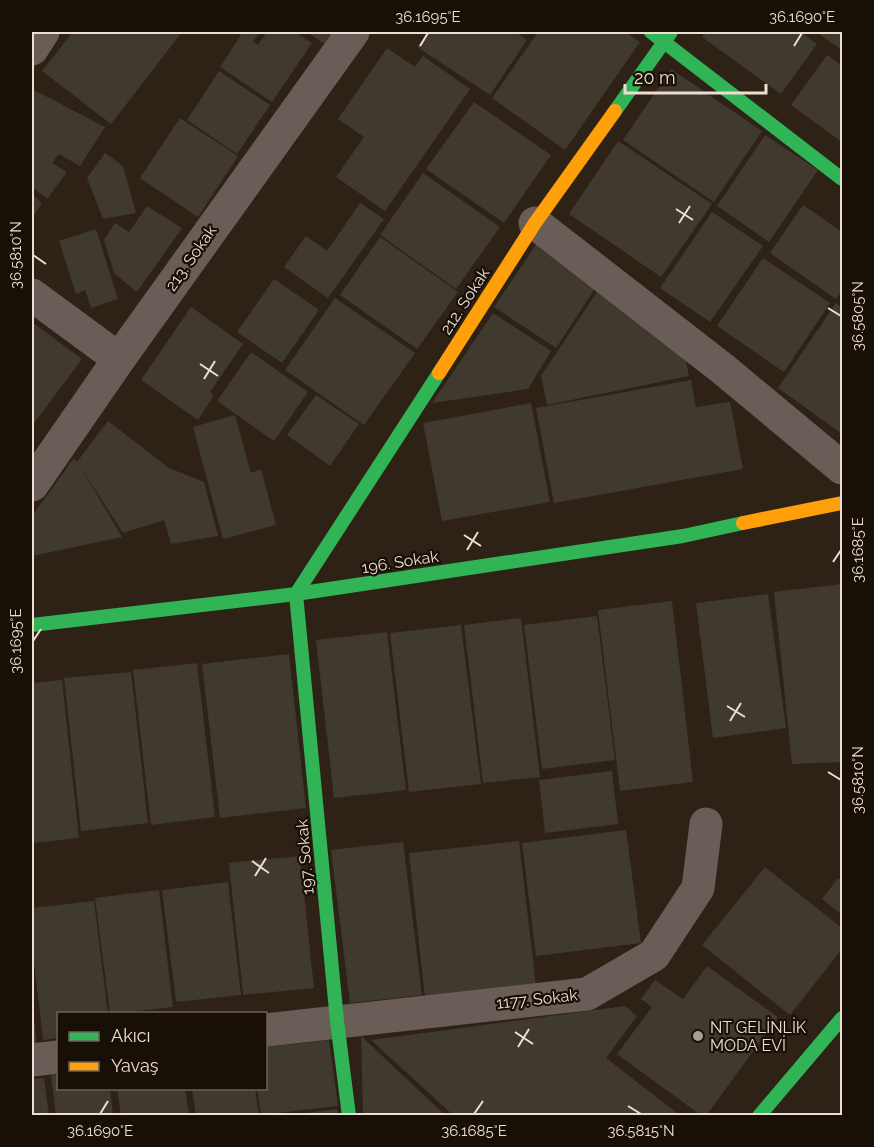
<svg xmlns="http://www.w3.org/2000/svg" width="874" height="1147" font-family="Raleway,sans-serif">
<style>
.building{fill:#3f392e}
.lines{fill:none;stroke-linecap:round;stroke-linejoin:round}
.street{stroke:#6a5c57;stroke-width:33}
.fast{stroke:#30b455;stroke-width:14}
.slow{stroke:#ff9f0a;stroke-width:14}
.ticks{fill:none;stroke:#edded1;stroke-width:2}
.poi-dot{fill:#aa9c90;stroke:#180f06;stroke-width:2}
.labels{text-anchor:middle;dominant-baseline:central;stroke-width:4.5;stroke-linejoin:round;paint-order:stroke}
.street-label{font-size:16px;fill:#edded1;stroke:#180f06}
.poi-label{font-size:16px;fill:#edded1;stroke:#180f06;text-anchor:start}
.neatline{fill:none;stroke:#edded1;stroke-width:2}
.ticks-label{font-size:15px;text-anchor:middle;fill:#edded1}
</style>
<rect width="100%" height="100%" fill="#2e2216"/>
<g class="building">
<polygon points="73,32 182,32 111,124 42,71"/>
<polygon points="236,32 260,32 253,42 258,45 267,32 295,32 312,43 272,102 220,67 241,35"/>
<polygon points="307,32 333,32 324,44"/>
<polygon points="428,32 515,32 527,40 490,95 417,47"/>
<polygon points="538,32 625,32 640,42 565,150 492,98"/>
<polygon points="706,32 800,32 817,44 781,94 702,37"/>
<polygon points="823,32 842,32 842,50 820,35"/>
<polygon points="387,48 415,67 423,56 470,89 385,211 336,177 364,137 338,119"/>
<polygon points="827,55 842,66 842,142 791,105"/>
<polygon points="671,69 762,131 714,202 623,140"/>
<polygon points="219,71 270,105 237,154 187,120"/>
<polygon points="32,89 105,127 80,166 59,154 52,163 67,172 47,199 32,187"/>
<polygon points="474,102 551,155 504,223 426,169"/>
<polygon points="180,118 238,156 198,217 140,178"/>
<polygon points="765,135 818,170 769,242 717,206"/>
<polygon points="618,141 712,204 661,277 569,214"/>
<polygon points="105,153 123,166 136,213 103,219 87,178"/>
<polygon points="423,173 500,227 456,289 380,235"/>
<polygon points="32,194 42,203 32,219"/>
<polygon points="360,203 384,219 328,298 284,267 306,236 327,251"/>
<polygon points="803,205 842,232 842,290 836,299 770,253"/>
<polygon points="147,206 182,228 137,292 114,273 104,240 115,223 129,232"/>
<polygon points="712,212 763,246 710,322 660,288"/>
<polygon points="96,229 118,299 91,308 85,290 76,294 59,241"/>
<polygon points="380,237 458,292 417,349 340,295"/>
<polygon points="537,243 598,284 556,348 494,307"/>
<polygon points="763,258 830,303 784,372 717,326"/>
<polygon points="274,279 319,310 282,363 237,332"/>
<polygon points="599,289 683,347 689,376 547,405 541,376"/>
<polygon points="335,298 415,353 364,425 285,370"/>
<polygon points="836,303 842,308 842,434 778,388"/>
<polygon points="191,307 243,344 210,392 214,395 198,420 141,380"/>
<polygon points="493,313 551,351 528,389 432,403"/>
<polygon points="32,322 82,359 32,426"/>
<polygon points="251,352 308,392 274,441 217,401"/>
<polygon points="691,380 696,407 730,402 743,469 554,503 536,408"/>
<polygon points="316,395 359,424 330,466 287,435"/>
<polygon points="531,403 550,502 442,521 423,423"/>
<polygon points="235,415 251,473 261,469 276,525 223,539 193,427"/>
<polygon points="108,421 169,468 204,482 218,536 171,544 164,520 123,533 80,466 122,537 32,556 32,516 74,458 77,462"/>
<polygon points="842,584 842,762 792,764 774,592"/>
<polygon points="768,594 786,728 713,738 696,603"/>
<polygon points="672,601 693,782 620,791 598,610"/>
<polygon points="597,616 615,760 542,769 524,625"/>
<polygon points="521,618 540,777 483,783 464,625"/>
<polygon points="461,625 481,784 409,792 390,633"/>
<polygon points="387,632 406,790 334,798 316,640"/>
<polygon points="289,654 306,808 220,818 202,664"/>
<polygon points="197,663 215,817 151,825 133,670"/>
<polygon points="131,672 148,823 81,831 64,678"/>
<polygon points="62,680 79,838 32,843 32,683"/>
<polygon points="612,771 618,824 545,833 539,780"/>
<polygon points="626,830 641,943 536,956 522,843"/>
<polygon points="519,841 536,985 425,997 409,853"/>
<polygon points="403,842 422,995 350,1003 331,850"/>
<polygon points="300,856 314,988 243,995 229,863"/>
<polygon points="765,867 842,928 842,949 790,1015 702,945"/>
<polygon points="838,878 842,881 842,915 822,899"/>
<polygon points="228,882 241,995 176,1002 162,890"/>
<polygon points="159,890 173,1007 110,1014 95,898"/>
<polygon points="94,901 108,1014 58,1014 58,1038 43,1040 32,945 32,908"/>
<polygon points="707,966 778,1017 706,1116 702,1116 617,1054 652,1007 641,999 655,980 683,999"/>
<polygon points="625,1006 637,1016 606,1058 681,1116 454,1116 371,1040"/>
<polygon points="32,1010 33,1010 37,1045 32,1045"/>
<polygon points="361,1036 446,1116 363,1116"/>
<polygon points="329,1040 338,1106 261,1115 257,1088 266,1088 266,1047"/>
<polygon points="51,1075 58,1075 58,1088 110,1088 113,1116 56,1116"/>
<polygon points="44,1078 49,1116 32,1116 32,1079"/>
<polygon points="117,1088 185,1088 189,1116 121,1116"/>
<polygon points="192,1088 255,1088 259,1116 196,1116"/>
<polygon points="337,1109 338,1116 298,1116 298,1114"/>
</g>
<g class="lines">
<g class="street">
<polyline points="32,49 43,32"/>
<polyline points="535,223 723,369 842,468"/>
<polyline points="32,295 119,359"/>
<polyline points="32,485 119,359 353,32"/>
<polyline points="266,1030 587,994 654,955 698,888 706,824"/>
<polyline points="32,1060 58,1057"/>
</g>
<g class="fast">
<polyline points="651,32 842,179"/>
<polyline points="615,111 671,32"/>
<polyline points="32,625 296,594 683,536 743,523"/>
<polyline points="349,1116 337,1021 296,594 439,373"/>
<polyline points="759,1116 842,1018"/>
</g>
<g class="slow">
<polyline points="439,373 535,223 615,111"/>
<polyline points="743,523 842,503"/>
</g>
</g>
<path class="ticks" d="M420,46L428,33M794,46L802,33M676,209L693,220M679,223L690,206M33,255L46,264M828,308L841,316M200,364L218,376M204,379L215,361M464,535L481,546M467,550L478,532M833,562L841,550M33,641L41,629M727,706L745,717M730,721L741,703M828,772L841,780M252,861L269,873M255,876L266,858M515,1032L533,1044M518,1047L529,1029M628,1106L641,1114M100,1114L108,1101M474,1114L483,1101"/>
<circle class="poi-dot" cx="698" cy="1036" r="6"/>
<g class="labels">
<g class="street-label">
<text transform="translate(191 258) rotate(-55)">213. Sokak</text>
<text transform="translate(465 301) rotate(-57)">212. Sokak</text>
<text transform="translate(400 562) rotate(-9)">196. Sokak</text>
<text transform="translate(305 857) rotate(-95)">197. Sokak</text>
<text transform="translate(537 999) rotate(-6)">1177. Sokak</text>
</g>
<g class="poi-label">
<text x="710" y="1027">NT GELİNLİK<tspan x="710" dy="18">MODA EVİ</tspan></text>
</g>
</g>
<rect width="874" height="1147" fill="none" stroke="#180f06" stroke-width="66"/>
<rect x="57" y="1012" width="210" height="78" fill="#180f06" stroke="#6d6257" stroke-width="1.5"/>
<rect x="69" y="1032" width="30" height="9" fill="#30b455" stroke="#6d6257" stroke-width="1.5"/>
<text x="111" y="1042" font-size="18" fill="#edded1">Akıcı</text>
<rect x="69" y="1062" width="30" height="9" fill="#ff9f0a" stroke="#6d6257" stroke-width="1.5"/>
<text x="111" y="1072" font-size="18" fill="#edded1">Yavaş</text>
<path d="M625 84v9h141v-9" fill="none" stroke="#edded1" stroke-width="3"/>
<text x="634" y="84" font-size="18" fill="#edded1" stroke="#180f06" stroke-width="4.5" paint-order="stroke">20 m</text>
<rect x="33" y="33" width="808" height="1081" class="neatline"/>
<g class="ticks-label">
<text x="428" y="22">36.1695°E</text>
<text x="802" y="22">36.1690°E</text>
<text transform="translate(16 255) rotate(-90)" y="5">36.5810°N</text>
<text transform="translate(858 316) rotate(-90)" y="5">36.5805°N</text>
<text transform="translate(858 550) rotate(-90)" y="5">36.1685°E</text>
<text transform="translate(16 641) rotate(-90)" y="5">36.1695°E</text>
<text transform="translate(858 780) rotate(-90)" y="5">36.5810°N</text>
<text x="100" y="1136">36.1690°E</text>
<text x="474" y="1136">36.1685°E</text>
<text x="641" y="1136">36.5815°N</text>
</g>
</svg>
